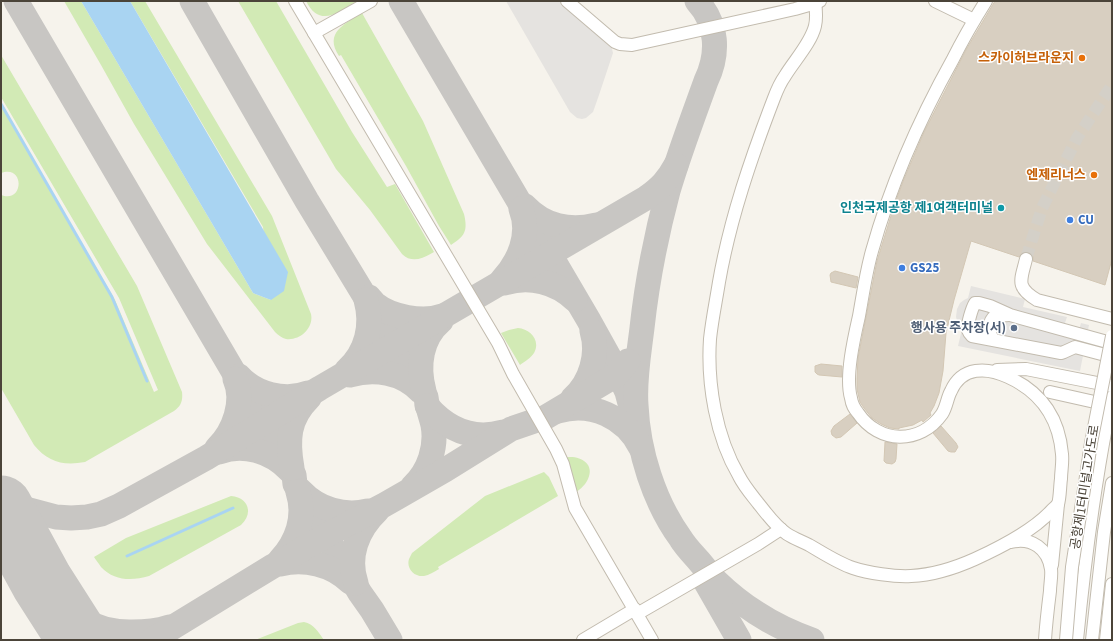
<svg xmlns="http://www.w3.org/2000/svg" width="1113" height="641" font-family="'Source Sans 3','Noto Sans KR',sans-serif">
<style>
.green{fill:#d2eab5}
.parking{fill:#e5e3e0}
.water{fill:#a9d4f2}
.lines{fill:none;stroke-linecap:round;stroke-linejoin:round}
.stream{stroke:#a9d4f2;stroke-width:3}
.taxiway{stroke:#c8c6c3;stroke-width:25}
.runway{stroke:#c8c6c3;stroke-width:63}
.building{fill:#d8cfc1;stroke:#d3c7b4}
.minor-tunnel{stroke:#d4d0c8;stroke-width:12;stroke-dasharray:12 6;stroke-linecap:butt}
.minor-casing{stroke:#c2bbae;stroke-width:14}
.minor{stroke:#fff;stroke-width:12}
.minor-bridge-casing{stroke:#c2bbae;stroke-width:14;stroke-linecap:butt}
.minor-bridge{stroke:#fff;stroke-width:12}
.food-dot{fill:#e8710a;stroke:#fff;stroke-width:1.5}
.culture-dot{fill:#0f9aa8;stroke:#fff;stroke-width:1.5}
.shop-dot{fill:#3f7fe0;stroke:#fff;stroke-width:1.5}
.service-dot{fill:#5c6f8a;stroke:#fff;stroke-width:1.5}
.labels{text-anchor:middle;dominant-baseline:central;stroke-width:3;stroke-linejoin:round;paint-order:stroke}
.food-label{font-size:13px;font-weight:bold;fill:#c56008;stroke:#fff;text-anchor:end}
.culture-label{font-size:13px;font-weight:bold;fill:#0d838f;stroke:#fff;text-anchor:end}
.shop-label{font-size:13px;font-weight:bold;fill:#366cbe;stroke:#fff;text-anchor:start}
.service-label{font-size:13px;font-weight:bold;fill:#4e5e75;stroke:#fff;text-anchor:end}
.street-label{font-size:13px;fill:#4b4439;stroke:#fff}
</style>
<rect width="100%" height="100%" fill="#f6f3ec"/>
<g class="green">
<path d="M64,1H81L253,293L271,300L263,227L130,1H145L272,216L311,314C314,328 300,341 286,339C282,338 278,335 275,332L207,244L134,124L101,65Z"/>
<path d="M238,1H276L352,132L387,187L395,184L434,252C424,258 412,264 402,254L370,210L336,169Z"/>
<path d="M306,1H354L355,2C337,14 319,27 306,1Z"/>
<path d="M362,13L423,121L464,214C468,231 465,236 451,245L439,226L406,166L341,55L339,56C324,33 344,24 362,13Z"/>
<path d="M1,55L137,286L182,392C183,401 181,406 174,411L85,462C63,466 48,462 34,445L1,388V195C24,204 25,164 1,173V104L115,300L154,392L158,390L119,298L1,97Z"/>
<path d="M518,328C530,329 541,340 534,353C531,358 524,362 520,365L501,333L509,330Z"/>
<path d="M568,457C581,456 595,464 588,479C585,486 578,491 572,495L562,459Z"/>
<path d="M544,472L549,477L558,496L438,567L439,569C434,572 429,575 424,576C414,577 406,568 409,559C410,557 411,555 412,553L485,496Z"/>
<path d="M231,496C248,497 254,513 241,525L149,576C132,581 114,581 101,567C99,564 96,560 94,557L126,538Z"/>
<path d="M304,622C314,624 318,632 324,640H255L298,623Z"/>
</g>
<g class="parking">
<polygon points="506,1 562,1 611,45 613,53 599,95 593,112 586,118 582,119 577,118 570,112"/>
<polygon points="971,286 1025,299 1023,307 1067,317 1064,326 1079,330 1081,323 1089,325 1080,371 958,346 962,329 958,324 956,317 957,309 960,303 964,300 968,298"/>
</g>
<polygon class="water" points="81,1 130,1 288,272 284,291 271,300 253,293"/>
<g class="lines">
<g class="stream">
<polyline points="1,104 112,297 147,381"/>
<polyline points="127,556 233,508"/>
</g>
<g class="taxiway">
<polyline points="16,1 294,475 295,484 360,593 372,610 390,640"/>
<path d="M192,1L307,201L426,397C427,407 431,416 433,425C437,447 429,471 413,486"/>
<polyline points="401,1 588,319 618,373 627,392 631,407"/>
<path d="M697,1C718,24 719,54 706,81C693,117 679,154 668,191C656,236 647,282 642,328C639,353 634,380 636,405C638,451 654,502 681,539C686,547 693,554 699,561C705,568 710,575 716,581C743,607 777,628 812,640"/>
<path d="M525,206C544,226 570,232 596,225"/>
<path d="M502,280C519,262 531,234 521,209"/>
<path d="M505,283C529,275 557,282 575,300"/>
<path d="M369,297C371,299 373,302 375,304C391,317 423,323 442,316"/>
<path d="M347,370C367,352 373,325 366,300"/>
<path d="M350,375C374,368 402,372 420,391"/>
<path d="M239,376C255,394 285,402 308,393"/>
<path d="M424,391C417,366 421,338 441,321"/>
<path d="M573,398C591,382 599,354 592,331"/>
<path d="M427,406C447,429 472,441 503,432"/>
<path d="M558,411C591,401 626,417 641,448"/>
<path d="M217,448C234,432 245,401 235,379"/>
<path d="M219,452C243,443 271,451 289,470"/>
<path d="M292,468C287,440 288,419 309,398"/>
<path d="M1,491L10,499L26,509L56,517L71,518L87,517L101,514L119,506L206,458L320,388L646,198C660,188 668,180 676,165"/>
<path d="M301,491C318,509 344,517 368,511"/>
<path d="M280,560C297,542 306,517 298,492"/>
<path d="M280,564C304,558 332,564 350,582"/>
<polyline points="704,579 739,640"/>
<path d="M42,582C68,613 91,633 132,632C145,632 157,631 169,627"/>
<path d="M356,583C347,557 357,530 377,511"/>
<path d="M45,589C52,606 55,622 55,640"/>
<polyline points="152,640 273,566 325,536 384,505 445,470 511,429 546,417 613,377 618,373 628,361"/>
</g>
<polyline class="runway" points="1,507 42,582 79,640"/>
</g>
<g class="building">
<polygon points="995,1 1112,1 1112,259 1105,285 1033,261 1033,257 1031,253 1028,252 1024,252 1019,257 971,241 954,300 946,333 943,371 939,393 934,406 930,413 931,415 923,422 922,420 913,425 899,428 899,429 890,428 881,424 872,418 864,408 860,402 857,389 857,379 858,358 877,261 895,203 904,179 924,132 967,48"/>
<polygon points="835,271 858,277 856,288 831,282 830,275 831,273"/>
<polygon points="821,364 842,366 842,377 819,375 817,374 815,372 815,366"/>
<polygon points="850,414 857,423 841,437 836,438 832,435 831,431 834,426"/>
<polygon points="941,426 956,443 958,447 955,452 951,452 948,451 933,433"/>
<polygon points="885,442 897,444 896,459 895,462 892,464 886,463 884,461"/>
</g>
<g class="lines">
<polyline class="minor-tunnel" points="1026,259 1042,208 1077,138 1112,85"/>
<g class="minor-casing">
<g id="minor">
<polyline points="295,1 498,343 513,374 556,449 563,464 575,508 652,640"/>
<polyline points="567,1 615,42 620,44 632,45 795,9 816,3 820,1"/>
<path d="M815,1C816,9 817,18 815,26C811,43 794,61 785,76C780,83 777,90 774,98C751,158 730,219 719,282C716,301 712,320 710,339C707,384 716,437 739,476C744,486 751,494 758,503C767,514 775,526 787,534C793,538 801,541 809,545C823,553 838,563 853,568C868,573 895,577 911,576C932,575 955,568 975,559C1001,547 1033,531 1052,510C1054,508 1056,507 1058,504C1060,499 1060,485 1061,479C1061,471 1063,463 1062,454C1059,418 1041,392 1008,377C987,367 962,366 951,391C947,398 947,406 942,414C920,445 879,444 858,413C854,408 852,405 851,398C845,377 854,338 859,316C863,294 866,272 872,251C891,183 919,120 953,59C963,39 974,20 986,1"/>
<polyline points="935,1 974,20"/>
<polyline points="314,33 371,1"/>
<path d="M1026,259C1021,280 1015,287 1037,300L1112,319"/>
<path d="M994,340C988,334 988,321 995,316L1009,315"/>
<path d="M1109,356L1075,347L1064,352L1061,353L972,336C969,333 969,333 968,330C967,324 972,308 975,303H979L990,306L1010,315L1111,343"/>
<polyline points="997,370 1026,369 1112,386"/>
<polyline points="1050,392 1108,405"/>
<path d="M1011,542C1032,537 1048,549 1051,569C1052,576 1050,584 1050,591C1048,607 1046,624 1045,640"/>
<polyline points="1052,565 1058,504"/>
<polyline points="637,614 758,544 781,529"/>
<polyline points="583,640 635,609"/>
<path d="M1077,640C1085,558 1095,478 1112,397"/>
<polyline points="1092,640 1104,532 1112,483"/>
<polyline points="1106,640 1112,584"/>
</g>
</g>
<use href="#minor" class="minor"/>
<g class="minor-bridge-casing">
<polyline id="minor-bridge" points="1066,640 1072,567 1085,483 1091,443 1112,336"/>
</g>
<use href="#minor-bridge" class="minor-bridge"/>
</g>
<g class="food-dot">
<circle cx="1082" cy="58" r="4"/>
<circle cx="1094" cy="175" r="4"/>
</g>
<circle class="culture-dot" cx="1001" cy="208" r="4"/>
<g class="shop-dot">
<circle cx="1070" cy="220" r="4"/>
<circle cx="902" cy="268" r="4"/>
</g>
<circle class="service-dot" cx="1014" cy="328" r="4"/>
<g class="labels">
<g class="food-label">
<text x="1074" y="58">스카이허브라운지</text>
<text x="1086" y="175">엔제리너스</text>
</g>
<g class="culture-label">
<text x="993" y="208">인천국제공항 제1여객터미널</text>
</g>
<g class="shop-label">
<text x="1078" y="220">CU</text>
<text x="910" y="268">GS25</text>
</g>
<g class="service-label">
<text x="1006" y="328">행사용 주차장(서)</text>
</g>
<g class="street-label">
<text transform="translate(1085 487) rotate(-81)">공항제1터미널고가도로</text>
</g>
</g>
<rect width="1113" height="641" fill="none" stroke="#4b4439" stroke-width="4"/>
</svg>
